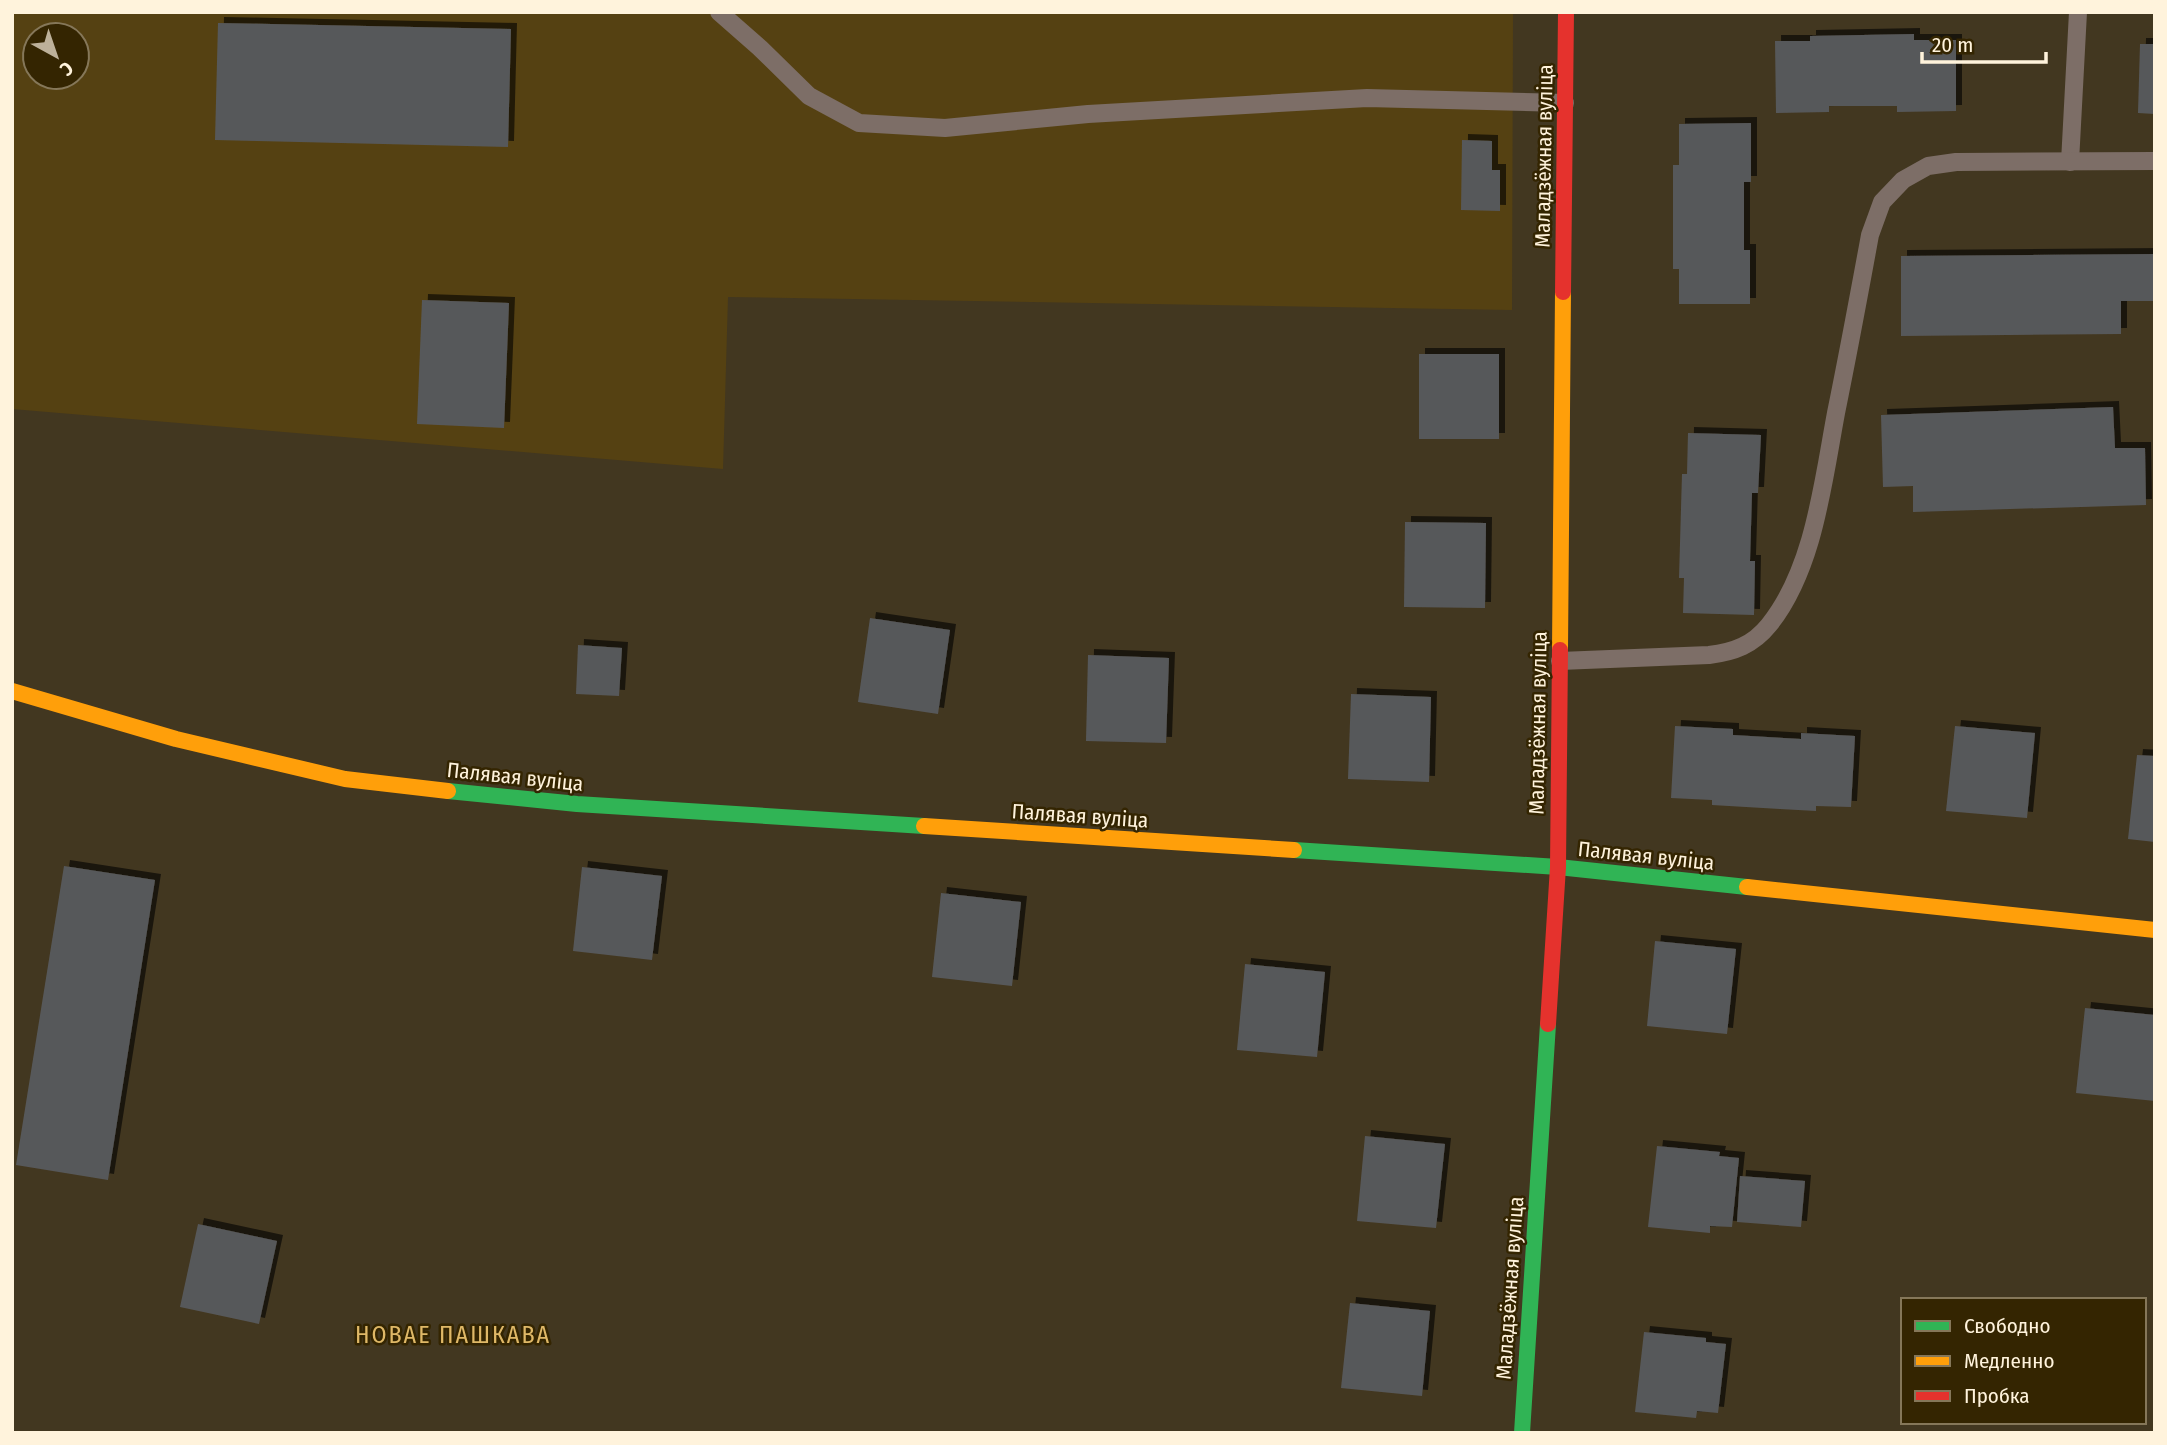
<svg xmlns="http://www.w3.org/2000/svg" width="2167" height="1445" font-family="'Fira Sans Condensed',sans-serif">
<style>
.built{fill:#554112;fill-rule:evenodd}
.building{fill:#57585a;filter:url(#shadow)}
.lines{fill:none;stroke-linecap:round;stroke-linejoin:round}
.lane{stroke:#7d6e67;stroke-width:18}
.fast{stroke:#30b455;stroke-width:16}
.slow{stroke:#ff9f0a;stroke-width:16}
.jam{stroke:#e5322d;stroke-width:16}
.labels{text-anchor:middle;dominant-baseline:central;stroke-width:5;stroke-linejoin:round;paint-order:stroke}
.street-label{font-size:21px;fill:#fff3dc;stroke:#342501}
.quarter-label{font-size:24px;letter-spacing:2px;fill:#dfb867;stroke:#342501}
</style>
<defs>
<filter id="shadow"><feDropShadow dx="6" dy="-6" stdDeviation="0" flood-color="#0009"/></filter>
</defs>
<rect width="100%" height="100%" fill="#423720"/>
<path class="built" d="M12,12H1513L1512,310L728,297L723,469L12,409ZM35,35H77V77H35Z"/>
<g class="building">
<polygon points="218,23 511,29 508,147 215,140"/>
<polygon points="1914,34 1914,40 1956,40 1956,111 1897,112 1897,106 1829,106 1829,112 1776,113 1775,41 1810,41 1810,36"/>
<polygon points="2140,44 2155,44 2155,114 2138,113"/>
<polygon points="1751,123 1751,182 1744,182 1744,250 1750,250 1750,304 1679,304 1679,269 1673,269 1673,165 1679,165 1679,124"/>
<polygon points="1462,140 1492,141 1492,170 1500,170 1500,211 1461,210"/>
<polygon points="2155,254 2155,301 2121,301 2121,334 1901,336 1901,256"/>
<polygon points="422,300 509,303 504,428 417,424"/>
<rect x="1419" y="354" width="80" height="85"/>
<polygon points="2113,407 2115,448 2145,448 2146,505 1913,512 1913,486 1883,487 1881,415"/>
<polygon points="1688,433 1761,435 1758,493 1752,493 1750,561 1755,561 1754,615 1683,613 1684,578 1679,578 1682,474 1687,474"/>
<polygon points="1405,522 1486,523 1485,608 1404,607"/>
<polygon points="870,618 950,630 938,714 858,702"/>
<polygon points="578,645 622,648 619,696 576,694"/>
<polygon points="1088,655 1169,658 1166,743 1086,741"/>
<polygon points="1351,694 1431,697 1429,782 1348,779"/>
<polygon points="1675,726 1733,729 1733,735 1801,739 1801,733 1855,736 1851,807 1816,806 1816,811 1712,805 1712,800 1671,798"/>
<polygon points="1955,726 2035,733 2027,818 1946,811"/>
<polygon points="2137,755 2155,756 2155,842 2128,839"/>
<polygon points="64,866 155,880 108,1180 16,1165"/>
<polygon points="582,867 662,876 652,960 573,951"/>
<polygon points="941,893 1021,902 1012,986 932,977"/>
<polygon points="1655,941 1736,949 1727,1034 1647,1026"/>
<polygon points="1245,964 1325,972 1317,1057 1237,1050"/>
<polygon points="2085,1008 2155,1015 2155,1101 2076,1093"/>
<polygon points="1365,1136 1445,1144 1436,1228 1357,1221"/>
<polygon points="1657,1146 1720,1152 1719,1156 1739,1158 1732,1227 1710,1226 1710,1233 1648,1227"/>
<polygon points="1740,1176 1805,1181 1801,1227 1737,1222"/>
<polygon points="198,1224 277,1241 259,1324 180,1307"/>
<polygon points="1350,1303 1430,1311 1422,1396 1341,1388"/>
<polygon points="1644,1332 1706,1338 1706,1342 1726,1344 1718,1413 1697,1411 1696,1418 1635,1412"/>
</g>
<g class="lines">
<g class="lane">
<polyline points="719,12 760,48 809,96 859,123 945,128 1088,114 1367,98 1565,103"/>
<polyline points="2070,162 2078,12"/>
<path d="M1560,661L1709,655C1734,652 1753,645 1769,625C1814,569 1823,482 1836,413C1848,354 1859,295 1870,235L1882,202L1903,180L1928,166L1956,162L2155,161"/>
</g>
<g class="fast">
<polyline points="448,791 577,804 924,826"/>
<polyline points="1294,850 1558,867 1747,887"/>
<polyline points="1522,1433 1548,1024"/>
</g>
<g class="slow">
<polyline points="1560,650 1563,292"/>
<polyline points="12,691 176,739 345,779 448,791"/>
<polyline points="924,826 1294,850"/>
<polyline points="1747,887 2155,930"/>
</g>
<g class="jam">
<polyline points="1563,292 1566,12"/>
<polyline points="1548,1024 1558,867 1560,650"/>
</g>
</g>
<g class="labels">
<g class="street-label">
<text transform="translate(1544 156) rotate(-89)">Маладзёжная вуліца</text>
<text transform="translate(1538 723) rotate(-89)">Маладзёжная вуліца</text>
<text transform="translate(515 777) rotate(6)">Палявая вуліца</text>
<text transform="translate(1080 816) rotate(4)">Палявая вуліца</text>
<text transform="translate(1646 856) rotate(6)">Палявая вуліца</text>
<text transform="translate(1510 1288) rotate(-86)">Маладзёжная вуліца</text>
</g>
<g class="quarter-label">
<text x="453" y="1335">НОВАЕ ПАШКАВА</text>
</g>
</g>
<rect width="2167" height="1445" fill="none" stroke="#fff3dc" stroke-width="28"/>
<rect x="1901" y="1298" width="245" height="126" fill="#342501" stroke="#857759" stroke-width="2"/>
<rect x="1915" y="1321" width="35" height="10" fill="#30b455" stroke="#857759" stroke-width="2"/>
<text x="1964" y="1333" font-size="21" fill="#fff3dc">Свободно</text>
<rect x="1915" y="1356" width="35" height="10" fill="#ff9f0a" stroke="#857759" stroke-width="2"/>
<text x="1964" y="1368" font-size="21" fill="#fff3dc">Медленно</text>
<rect x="1915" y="1391" width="35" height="10" fill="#e5322d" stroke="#857759" stroke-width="2"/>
<text x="1964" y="1403" font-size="21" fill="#fff3dc">Пробка</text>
<g transform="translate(56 56) rotate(140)"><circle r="33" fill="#342501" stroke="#857759" stroke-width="2"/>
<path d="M0-5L12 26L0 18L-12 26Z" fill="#bdb19a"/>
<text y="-10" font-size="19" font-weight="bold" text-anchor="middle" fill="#fff3dc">С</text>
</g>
<path d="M1922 52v10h124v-10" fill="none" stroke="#fff3dc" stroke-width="3.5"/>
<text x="1932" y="52" font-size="21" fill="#fff3dc" stroke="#342501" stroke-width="5" paint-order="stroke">20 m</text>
</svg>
